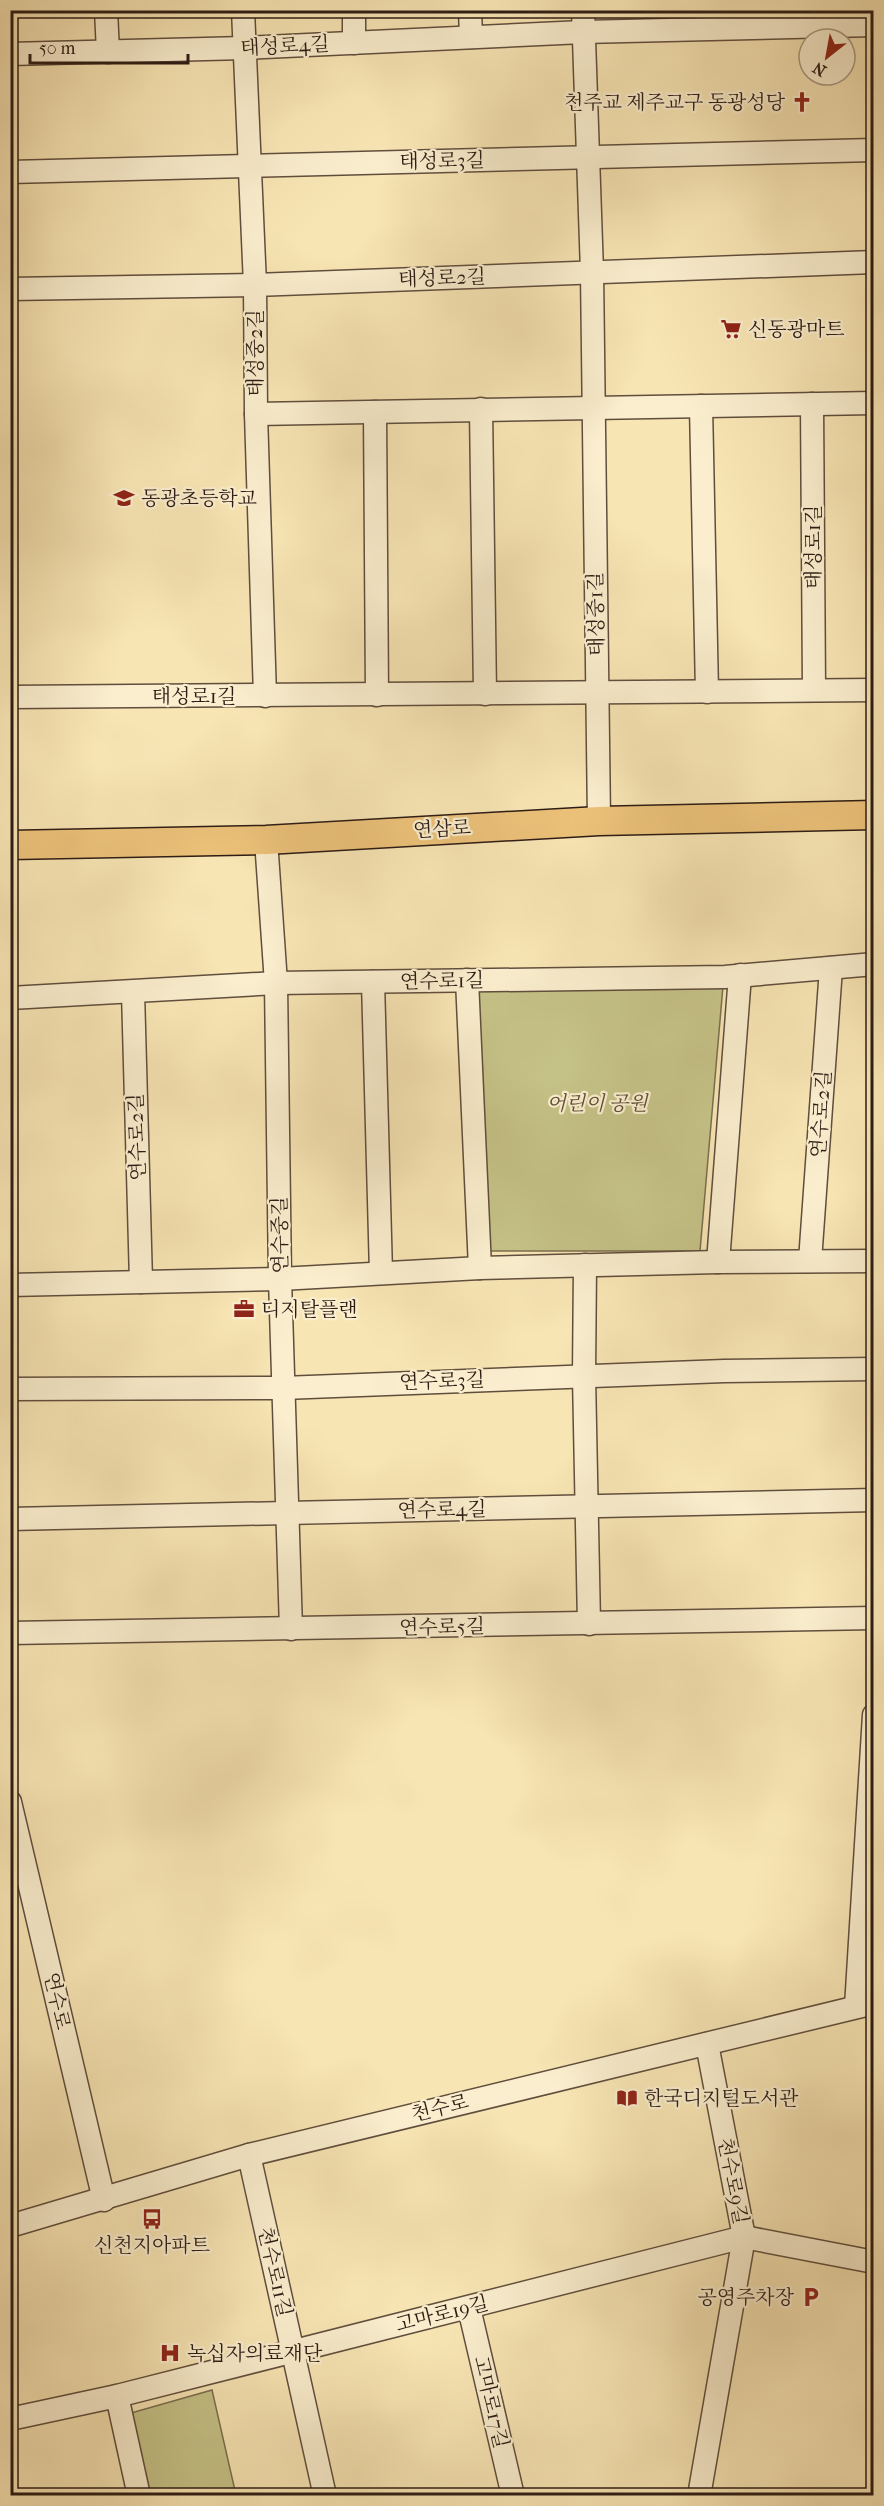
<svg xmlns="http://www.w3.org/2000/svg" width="884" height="2506" font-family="'IM FELL French Canon','Noto Serif KR',serif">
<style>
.green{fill:#c5c287;stroke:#796f4e;stroke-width:1.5}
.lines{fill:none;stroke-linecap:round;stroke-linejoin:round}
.minor-casing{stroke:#604e3d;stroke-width:25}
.major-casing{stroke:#2d1c15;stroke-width:31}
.minor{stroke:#faeece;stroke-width:22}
.major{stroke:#ecc27a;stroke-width:28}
.labels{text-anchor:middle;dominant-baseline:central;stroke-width:4.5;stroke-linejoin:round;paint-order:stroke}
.street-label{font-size:20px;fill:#2d1c15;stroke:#faeece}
.poi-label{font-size:20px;fill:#2d1c15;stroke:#faeece;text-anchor:start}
.park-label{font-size:20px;font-style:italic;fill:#5b4e37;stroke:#faeece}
</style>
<rect width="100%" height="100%" fill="#f8e5b4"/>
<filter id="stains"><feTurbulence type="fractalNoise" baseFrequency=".00333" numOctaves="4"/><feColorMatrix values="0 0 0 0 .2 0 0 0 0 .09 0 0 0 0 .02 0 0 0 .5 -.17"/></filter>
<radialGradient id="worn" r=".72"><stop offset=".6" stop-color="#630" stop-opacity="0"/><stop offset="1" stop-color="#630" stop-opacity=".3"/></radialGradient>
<g class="green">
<polygon points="723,986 700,1251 489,1251 477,991"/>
<polygon points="212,2390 236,2495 150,2495 131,2413"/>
</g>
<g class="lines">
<g class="minor-casing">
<g id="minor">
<polyline points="106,10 108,52"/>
<polyline points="243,10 255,285 256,414 265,696"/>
<polyline points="354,10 354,43"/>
<polyline points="470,10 471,37"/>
<polyline points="583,10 592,272 599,821"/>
<polyline points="10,54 244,48 583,32 874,25"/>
<polyline points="10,172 874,150"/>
<polyline points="10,289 255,285 874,262"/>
<polyline points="812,404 814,690"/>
<polyline points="701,406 707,692"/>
<polyline points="481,409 485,694"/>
<polyline points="375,412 377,695"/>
<polyline points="256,414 874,403"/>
<polyline points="10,697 874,690"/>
<polyline points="266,840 276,983 280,1279 291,1629"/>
<polyline points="467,980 480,1268 718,1262 874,1261"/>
<polyline points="373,982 381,1273"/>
<polyline points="133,992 141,1282"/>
<polyline points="10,998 276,983 725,977 874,964"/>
<polyline points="810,1261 831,968"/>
<polyline points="718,1262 740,975"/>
<polyline points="585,1265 584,1376 589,1624"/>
<polyline points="10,1285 280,1279 480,1268"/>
<polyline points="10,1389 283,1388 724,1371 874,1369"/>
<polyline points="10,1519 874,1500"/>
<polyline points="10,1633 874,1618"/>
<polyline points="10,1802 104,2200"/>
<polyline points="856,2007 874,1715"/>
<polyline points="249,2155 325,2496"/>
<polyline points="10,2226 249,2155 874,2003"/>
<polyline points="469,2308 513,2496"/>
<polyline points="117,2396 139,2496"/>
<polyline points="10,2419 117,2396 744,2237 874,2262"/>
<polyline points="699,2496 744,2237 707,2044"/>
</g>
</g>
<g class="major-casing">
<polyline id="major" points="10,845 266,840 599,821 874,815"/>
</g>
<use href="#minor" class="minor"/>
<use href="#major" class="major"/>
</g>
<defs>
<g id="church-bare" transform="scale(1.62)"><path d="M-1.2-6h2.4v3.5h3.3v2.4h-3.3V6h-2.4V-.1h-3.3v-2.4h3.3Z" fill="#8f2418" stroke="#faeece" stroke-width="2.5" paint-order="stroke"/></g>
<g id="supermarket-bare" transform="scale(1.62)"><path d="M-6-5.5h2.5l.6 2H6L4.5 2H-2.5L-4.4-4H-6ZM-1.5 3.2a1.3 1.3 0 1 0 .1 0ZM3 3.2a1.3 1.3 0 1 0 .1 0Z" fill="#8f2418" stroke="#faeece" stroke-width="2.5" paint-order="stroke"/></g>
<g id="school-bare" transform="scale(1.62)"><path d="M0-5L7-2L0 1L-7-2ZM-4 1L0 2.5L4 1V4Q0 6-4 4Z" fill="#8f2418" stroke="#faeece" stroke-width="2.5" paint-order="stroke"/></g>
<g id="office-bare" transform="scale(1.62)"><path d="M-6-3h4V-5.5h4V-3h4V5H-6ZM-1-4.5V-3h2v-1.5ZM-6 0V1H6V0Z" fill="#8f2418" stroke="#faeece" stroke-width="2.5" paint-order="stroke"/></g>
<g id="library-bare" transform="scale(1.62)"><path d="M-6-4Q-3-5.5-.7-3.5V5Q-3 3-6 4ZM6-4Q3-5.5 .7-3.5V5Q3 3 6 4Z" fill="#8f2418" stroke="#faeece" stroke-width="2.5" paint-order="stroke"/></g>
<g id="bus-bare" transform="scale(1.62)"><path d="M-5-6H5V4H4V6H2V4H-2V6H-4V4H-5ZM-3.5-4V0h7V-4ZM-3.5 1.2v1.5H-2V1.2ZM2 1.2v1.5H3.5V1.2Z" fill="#8f2418" stroke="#faeece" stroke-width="2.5" paint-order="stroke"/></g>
<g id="parking-bare" transform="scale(1.62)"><path d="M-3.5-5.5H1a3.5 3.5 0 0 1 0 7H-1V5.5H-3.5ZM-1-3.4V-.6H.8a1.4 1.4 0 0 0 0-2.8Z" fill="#8f2418" stroke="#faeece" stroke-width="2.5" paint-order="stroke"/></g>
<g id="hospital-bare" transform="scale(1.62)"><path d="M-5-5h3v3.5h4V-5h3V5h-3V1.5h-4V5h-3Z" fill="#8f2418" stroke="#faeece" stroke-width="2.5" paint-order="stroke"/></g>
</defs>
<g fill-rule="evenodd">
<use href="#church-bare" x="802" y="102"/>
<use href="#supermarket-bare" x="731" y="329"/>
<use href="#school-bare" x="124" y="498"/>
<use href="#office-bare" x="244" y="1309"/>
<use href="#library-bare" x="627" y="2098"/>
<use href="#bus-bare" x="152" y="2219"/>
<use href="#parking-bare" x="811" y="2297"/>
<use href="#hospital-bare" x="170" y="2353"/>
</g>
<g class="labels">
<g class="street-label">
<text transform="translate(285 46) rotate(-3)">태성로4길</text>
<text transform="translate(442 161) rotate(-1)">태성로3길</text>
<text transform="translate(442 278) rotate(-2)">태성로2길</text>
<text transform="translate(255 353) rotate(-90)">태성중2길</text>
<text transform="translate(813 547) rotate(-90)">태성로1길</text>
<text transform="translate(596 614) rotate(-91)">태성중1길</text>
<text x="194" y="696">태성로1길</text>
<text transform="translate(442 829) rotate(-3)">연삼로</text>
<text transform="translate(442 981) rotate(-1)">연수로1길</text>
<text transform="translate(821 1114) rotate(-86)">연수로2길</text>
<text transform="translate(137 1137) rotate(-92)">연수로2길</text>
<text transform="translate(280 1235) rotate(-91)">연수중길</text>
<text transform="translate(442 1381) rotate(-2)">연수로3길</text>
<text transform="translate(442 1510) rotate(-1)">연수로4길</text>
<text transform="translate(442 1627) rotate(-1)">연수로5길</text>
<text transform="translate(57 2001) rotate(77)">연수로</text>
<text transform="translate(440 2108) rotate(-14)">천수로</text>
<text transform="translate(733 2181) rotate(79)">천수로9길</text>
<text transform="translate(275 2272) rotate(77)">천수로11길</text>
<text transform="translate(442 2314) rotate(-14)">고마로19길</text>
<text transform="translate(491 2402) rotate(77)">고마로17길</text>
</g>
<g class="poi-label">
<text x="785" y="102" text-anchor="end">천주교 제주교구 동광성당</text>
<text x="748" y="329">신동광마트</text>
<text x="141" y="498">동광초등학교</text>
<text x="261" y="1309">디지탈플랜</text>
<text x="644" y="2098">한국디지털도서관</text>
<text x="152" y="2245" text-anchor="middle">신천지아파트</text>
<text x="794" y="2297" text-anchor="end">공영주차장</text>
<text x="187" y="2353">녹십자의료재단</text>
</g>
<g class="park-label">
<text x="597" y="1103">어린이 공원</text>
</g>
</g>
<rect width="884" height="2506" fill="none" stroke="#f8e5b4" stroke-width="36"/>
<rect x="12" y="12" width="860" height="2482" fill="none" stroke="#2d1c15" stroke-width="3"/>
<rect x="18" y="18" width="848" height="2470" fill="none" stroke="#2d1c15" stroke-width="1.5"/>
<g transform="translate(827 57) rotate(211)"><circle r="28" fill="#faeece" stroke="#a89a84" stroke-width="1.5"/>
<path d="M0-4.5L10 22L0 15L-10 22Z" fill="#8f2418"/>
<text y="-9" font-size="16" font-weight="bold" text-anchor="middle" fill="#2d1c15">N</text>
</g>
<path d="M30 54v9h158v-9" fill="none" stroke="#2d1c15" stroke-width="3"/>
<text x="39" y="54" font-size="18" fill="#2d1c15" stroke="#faeece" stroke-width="4.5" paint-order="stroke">50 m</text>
<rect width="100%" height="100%" filter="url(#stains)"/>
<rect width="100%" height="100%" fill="url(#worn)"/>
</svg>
